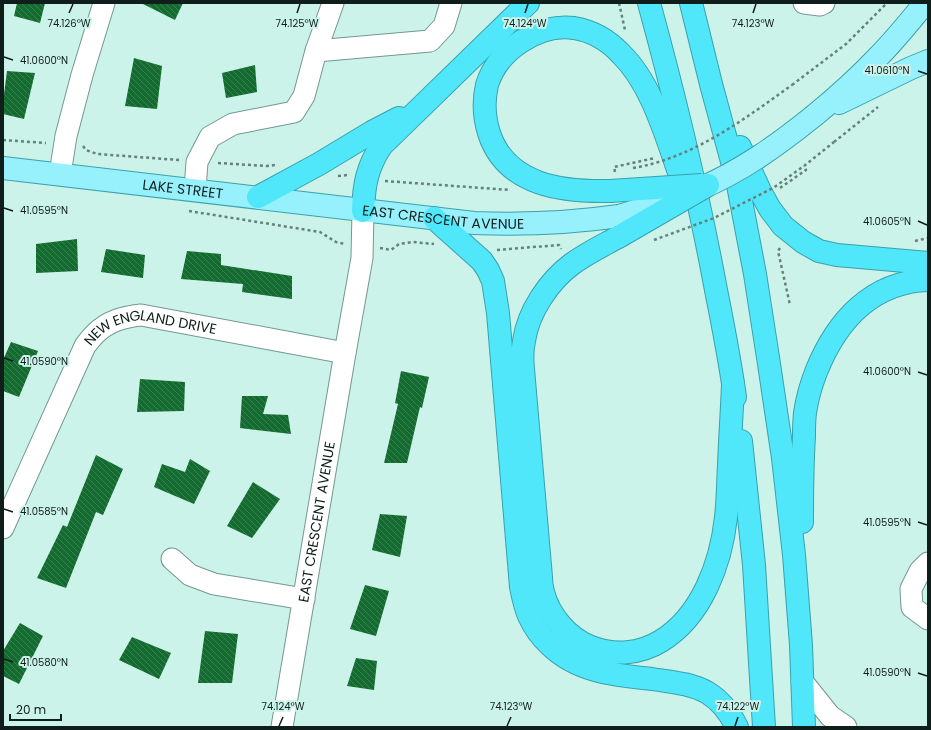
<svg xmlns="http://www.w3.org/2000/svg" width="931" height="730" font-family="Poppins,sans-serif">
<style>
.building{fill:url(#building-back-hatch)}
.lines{fill:none;stroke-linecap:round;stroke-linejoin:round}
.minor-casing{stroke:#74988f;stroke-width:23}
.major-casing{stroke:#3aa1ad;stroke-width:24}
.highway-casing{stroke:#3aa1ad;stroke-width:24}
.path{stroke:#66807a;stroke-width:2.5;stroke-dasharray:3 3;stroke-linecap:butt}
.minor{stroke:#fff;stroke-width:21}
.major{stroke:#97f1fd;stroke-width:22}
.highway{stroke:#51e7fb;stroke-width:22}
.major-bridge-casing{stroke:#3aa1ad;stroke-width:24;stroke-linecap:butt}
.highway-bridge-casing{stroke:#3aa1ad;stroke-width:24;stroke-linecap:butt}
.path-bridge{stroke:#66807a;stroke-width:2.5;stroke-dasharray:3 3;stroke-linecap:butt}
.major-bridge{stroke:#97f1fd;stroke-width:22}
.highway-bridge{stroke:#51e7fb;stroke-width:22}
.ticks{fill:none;stroke:#0f1e1b;stroke-width:1.5}
.labels{text-anchor:middle;dominant-baseline:central;stroke-width:4;stroke-linejoin:round;paint-order:stroke}
.street-label{font-size:14px;fill:#0f1e1b;stroke:#ccf3e9}
.ticks-label{font-size:10px;text-anchor:middle;fill:#0f1e1b;stroke:#ccf3e9;stroke-width:4;stroke-linejoin:round;paint-order:stroke}
</style>
<defs>
<pattern id="building-back-hatch" width="6" height="6" patternUnits="userSpaceOnUse"><rect width="6" height="6" fill="#136b30"/><path d="M-1 5l2 2M0 0l6 6M5-1l2 2" fill="none" stroke="#3c7f53"/></pattern>
</defs>
<rect width="100%" height="100%" fill="#ccf3e9"/>
<g class="building">
<polygon points="17,3 45,3 40,23 14,16"/>
<polygon points="141,3 183,3 175,20"/>
<polygon points="134,58 162,66 157,109 125,106"/>
<polygon points="255,65 257,92 226,98 222,73"/>
<polygon points="7,71 35,73 24,119 3,114 3,102"/>
<polygon points="77,239 78,271 36,273 36,244"/>
<polygon points="106,249 145,255 143,278 101,272"/>
<polygon points="187,251 221,254 221,265 292,276 292,299 242,292 243,284 181,279"/>
<polygon points="11,342 38,351 19,397 3,391 3,360"/>
<polygon points="401,371 429,377 422,408 420,407 407,463 384,463 398,404 395,403"/>
<polygon points="140,379 185,382 184,411 137,412"/>
<polygon points="242,396 268,396 263,414 288,415 291,434 240,428"/>
<polygon points="96,455 123,469 103,515 96,512 66,588 37,578 63,525 67,527"/>
<polygon points="190,459 210,471 194,504 154,487 162,464 185,472"/>
<polygon points="253,482 280,499 252,538 227,526"/>
<polygon points="380,514 407,516 400,557 372,550"/>
<polygon points="365,585 389,591 376,636 350,629"/>
<polygon points="20,623 43,636 19,684 3,676 3,651"/>
<polygon points="205,631 238,634 232,683 198,683"/>
<polygon points="132,637 171,653 159,679 119,660"/>
<polygon points="356,658 377,661 374,690 347,686"/>
</g>
<g class="lines">
<g class="minor-casing">
<g id="minor">
<polyline points="804,3 820,5 824,3"/>
<polyline points="316,51 430,41 444,26 451,3"/>
<polyline points="60,174 66,136 82,75 104,3"/>
<polyline points="195,190 197,162 210,137 233,124 294,112 304,96 316,51 333,3"/>
<path id="s1" d="M3,528L85,346C88,342 91,338 95,334C108,321 123,317 141,315L345,353"/>
<polyline points="172,559 190,575 214,584 304,599"/>
<polyline points="928,563 920,571 911,589 912,607 928,619"/>
<polyline points="802,681 830,716 846,727"/>
<path id="s2" d="M282,727L345,353L362,258L363,211"/>
</g>
</g>
<g class="major-casing">
<g id="major">
<polyline points="839,103 911,68 928,61"/>
<path d="M815,115C837,97 858,78 878,57C895,40 910,21 925,3"/>
<path id="s3" d="M3,168L474,223C523,225 570,223 619,216"/>
</g>
</g>
<g class="highway-casing">
<g id="highway">
<path d="M649,3C675,98 698,193 716,290C723,325 730,361 735,397"/>
<polyline points="691,3 711,84 737,180 755,274 769,364 783,458 794,555 801,645 804,727"/>
<polyline points="740,147 760,191 770,209 783,226 803,242 819,251 837,255 928,263"/>
<path d="M610,191C563,192 506,186 489,133C484,117 483,102 487,85C497,50 539,23 574,28C592,31 609,41 621,54C653,85 667,140 682,181"/>
<polyline points="258,197 319,164 372,132 399,118"/>
<path d="M363,211C364,184 367,168 381,146L528,3"/>
<path d="M434,218L482,261L488,270L493,281L498,313L521,587C523,597 525,607 529,616C534,627 541,637 550,645C578,672 615,675 652,679C671,682 691,683 708,693C721,701 730,713 737,727"/>
<path d="M620,236C604,245 587,253 572,264C549,281 528,312 524,341C522,350 522,359 523,369L541,577C541,582 542,588 543,592C549,616 568,638 591,647C614,656 640,654 661,641C702,616 721,563 726,517C728,500 728,482 729,465C730,438 732,411 733,384"/>
<polyline points="741,441 754,565 764,727"/>
<path d="M802,522C802,494 802,466 804,437C804,429 804,421 805,413C807,399 811,385 816,372C836,322 871,282 928,280"/>
</g>
</g>
<g class="path">
<polyline points="619,3 625,30"/>
<polyline points="792,85 846,44 887,3"/>
<polyline points="3,140 46,143"/>
<polyline points="834,142 878,107"/>
<polyline points="83,146 86,150 97,154 179,160"/>
<polyline points="218,163 267,166 275,165"/>
<polyline points="615,172 614,167 655,158"/>
<polyline points="338,176 348,175"/>
<polyline points="385,181 510,190"/>
<polyline points="780,188 806,170 804,166"/>
<polyline points="189,211 320,232 336,242 345,244"/>
<polyline points="915,241 928,238"/>
<polyline points="380,248 391,250 399,244 413,242 434,244"/>
<polyline points="780,248 778,251 790,305"/>
<polyline points="497,250 559,245 561,249"/>
</g>
<use href="#minor" class="minor"/>
<use href="#major" class="major"/>
<use href="#highway" class="highway"/>
<g class="major-bridge-casing">
<path id="major-bridge" d="M619,216C646,208 673,200 699,189C742,171 779,144 815,115"/>
</g>
<g class="highway-bridge-casing">
<g id="highway-bridge">
<polyline points="610,191 702,185"/>
<polyline points="620,236 708,185"/>
</g>
</g>
<g class="path-bridge">
<path d="M633,168C693,158 743,120 792,85"/>
<polyline points="654,240 714,218 773,188 804,166 834,142"/>
</g>
<use href="#major-bridge" class="major-bridge"/>
<use href="#highway-bridge" class="highway-bridge"/>
</g>
<path class="ticks" d="M69,13L73,4M297,13L300,4M525,13L528,4M753,13L756,4M4,57L13,60M918,71L927,74M4,208L13,211M918,221L927,225M4,358L13,361M918,372L927,375M4,509L13,512M918,522L927,525M4,659L13,662M918,673L927,676M279,726L283,717M507,726L511,717M735,726L738,717"/>
<g class="labels">
<g class="street-label">
<text stroke="none"><textPath href="#s3" startOffset="181">LAKE STREET</textPath></text>
<text stroke="none"><textPath href="#s3" startOffset="443">EAST CRESCENT AVENUE</textPath></text>
<text stroke="none"><textPath href="#s1" startOffset="273">NEW ENGLAND DRIVE</textPath></text>
<text stroke="none"><textPath href="#s2" startOffset="208">EAST CRESCENT AVENUE</textPath></text>
</g>
</g>
<g class="ticks-label">
<text x="297" y="27">74.125°W</text>
<text x="753" y="27">74.123°W</text>
<text x="69" y="27">74.126°W</text>
<text x="525" y="27">74.124°W</text>
<text x="44" y="64">41.0600°N</text>
<text x="887" y="74">41.0610°N</text>
<text x="44" y="214">41.0595°N</text>
<text x="887" y="225">41.0605°N</text>
<text x="44" y="365">41.0590°N</text>
<text x="887" y="375">41.0600°N</text>
<text x="44" y="515">41.0585°N</text>
<text x="887" y="526">41.0595°N</text>
<text x="44" y="666">41.0580°N</text>
<text x="887" y="676">41.0590°N</text>
<text x="283" y="710">74.124°W</text>
<text x="511" y="710">74.123°W</text>
<text x="738" y="710">74.122°W</text>
</g>
<rect width="931" height="730" fill="none" stroke="#0f1e1b" stroke-width="8"/>
<path d="M10 714v6h51v-6" fill="none" stroke="#0f1e1b" stroke-width="2"/>
<text x="16" y="714" font-size="12" fill="#0f1e1b" stroke="#ccf3e9" stroke-width="3" paint-order="stroke">20 m</text>
</svg>
